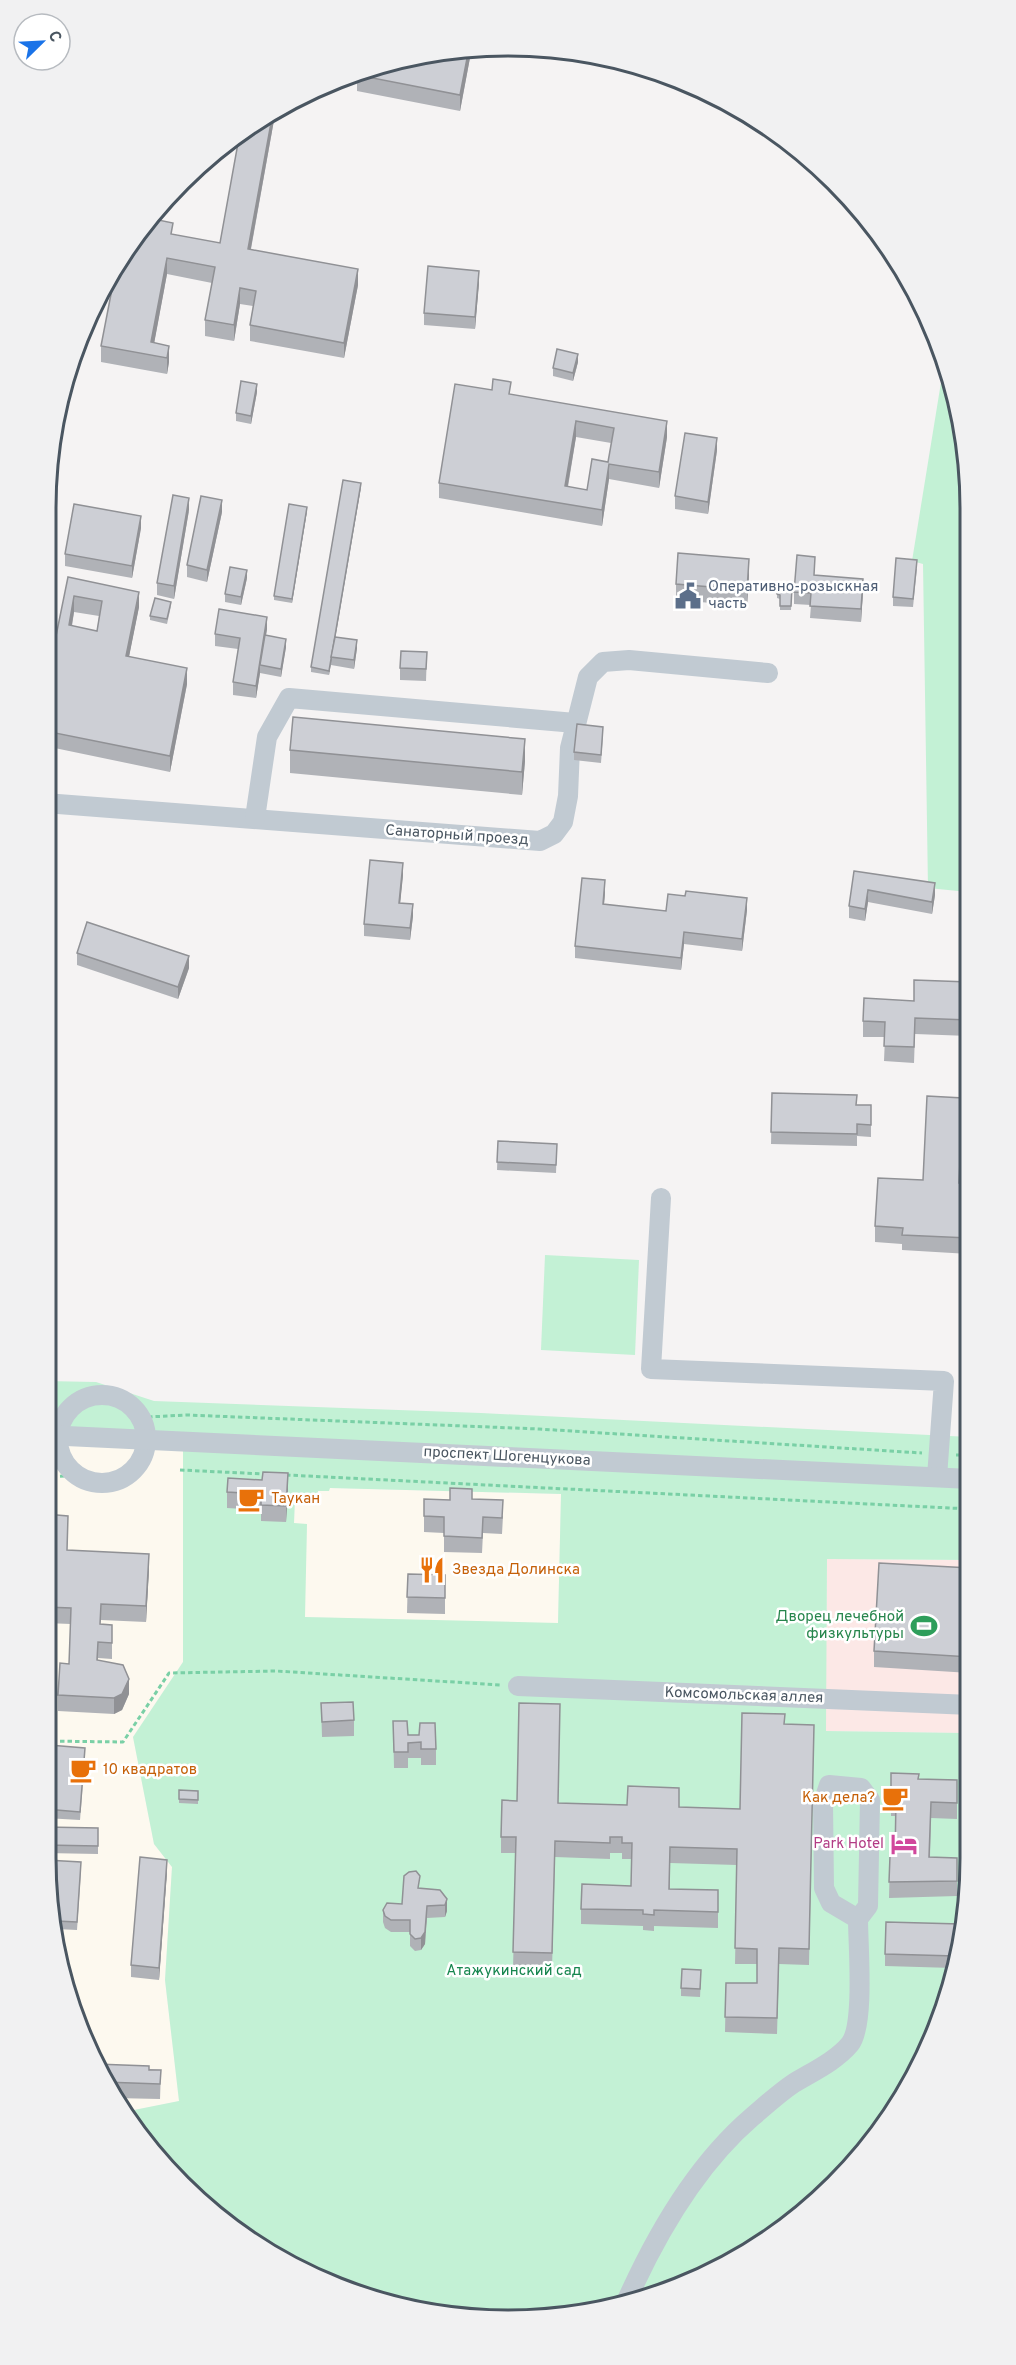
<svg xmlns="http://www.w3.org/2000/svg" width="1016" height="2365" font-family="Overpass,sans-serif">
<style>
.commercial{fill:#fdf9ef}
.medical{fill:#fce8e6}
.green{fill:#c3f1d5;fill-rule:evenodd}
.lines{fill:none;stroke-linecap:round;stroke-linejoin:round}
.path{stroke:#7ad0a6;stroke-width:3;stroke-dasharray:4.5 3;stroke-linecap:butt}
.minor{stroke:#c1cad2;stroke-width:20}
.wall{fill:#b0b2b7;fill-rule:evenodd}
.shaded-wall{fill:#909195}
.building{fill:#cdcfd5;stroke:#909195;stroke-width:1.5;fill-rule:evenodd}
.labels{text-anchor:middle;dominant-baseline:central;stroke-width:5;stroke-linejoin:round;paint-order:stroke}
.service-label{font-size:15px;fill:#4e5e75;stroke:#fff;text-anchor:start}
.street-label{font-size:15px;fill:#4a5661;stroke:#fff}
.food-label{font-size:15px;fill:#c56008;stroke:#fff;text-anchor:start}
.leisure-label{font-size:15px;fill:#27864d;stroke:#fff;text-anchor:end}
.hotel-label{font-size:15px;fill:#b23c85;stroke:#fff;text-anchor:end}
.park-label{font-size:15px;fill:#17864f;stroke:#fff}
.rim{fill:none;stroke:#4a5661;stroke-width:3}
</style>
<rect width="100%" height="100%" fill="#f5f3f3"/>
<g class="commercial">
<polygon points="45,1435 183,1442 183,1662 133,1737 154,1844 172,1867 165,1980 179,2101 124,2112 107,2088 70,2006 45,1857"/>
<polygon points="329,1488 561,1494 558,1624 304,1617 307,1524 294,1524 295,1498 317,1499 318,1491 329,1491"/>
</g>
<polygon class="medical" points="827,1559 970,1560 971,1764 964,1764 963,1733 825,1731"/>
<g class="green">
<polygon points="943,370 967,447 968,892 928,888 923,564 912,561"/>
<polygon points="545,1255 639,1260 635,1355 541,1350"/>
<path d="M45,1381L96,1382L154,1401L481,1413L970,1437V1560L827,1559L826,1731L964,1733V1763L971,1764V1857L946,2006L909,2088L856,2162L739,2258L598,2311L508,2320L418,2311L277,2258L160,2162L124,2112L179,2101L165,1980L172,1867L154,1844L133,1737L183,1662V1442L45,1435ZM330,1488L561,1494L558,1623L305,1617L307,1524L294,1523L295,1498L318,1499V1491H329Z"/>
</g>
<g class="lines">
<g class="path">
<polyline points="45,1399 57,1404"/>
<polyline points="148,1417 187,1415 539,1429 922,1453"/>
<polyline points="956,1455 970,1455"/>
<polyline points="180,1470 264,1474"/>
<polyline points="286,1475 970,1509"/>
<polyline points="45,1477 65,1476"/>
<polyline points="45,1741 123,1742 169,1673 276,1671 501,1685"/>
</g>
<g class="minor">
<polyline points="45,803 540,841 554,834 563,822 568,796 570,748 588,677 603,662 629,660 768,673"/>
<polyline points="255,818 267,737 289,698 575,723"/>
<polyline points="661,1198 651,1369 944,1381 937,1477"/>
<circle cx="102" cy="1439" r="44"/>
<polyline points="45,1435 970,1479"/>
<polyline points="518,1686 971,1705"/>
<path d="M627,2300C656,2235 696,2165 752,2117C765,2106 779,2093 794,2083C812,2072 836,2061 850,2044C865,2025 858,1945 858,1919L868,1906L870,1800L861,1788L829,1785L823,1803L824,1888L831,1903L858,1919"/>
</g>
</g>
<g class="wall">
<polygon points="472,47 460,111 357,91 357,73 356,73 388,61 437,56"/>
<polygon points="276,109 251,249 358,285 344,358 250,341 250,325 253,306 240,304 234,341 205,336 205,320 212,283 167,274 154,343 169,346 169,362 167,374 101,362 101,346 173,235 220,243 240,132"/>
<polygon points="479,283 475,329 424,325 424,313"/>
<polygon points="578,362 573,381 553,376 553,368"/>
<path d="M492,390L511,395L667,437L659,488L609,479L602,526L439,498V483ZM576,437L611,443L608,462L587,490L568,487Z"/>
<polygon points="257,392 251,424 236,421 236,413"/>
<polygon points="717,450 708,514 675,509 675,496"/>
<polygon points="361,487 335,637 357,648 354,669 331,665 331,658 329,675 311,672 311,667"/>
<polygon points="189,510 174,599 157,595 157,583"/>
<polygon points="307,511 292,603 274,600 274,596"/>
<polygon points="222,512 207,582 187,577 187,565"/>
<polygon points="141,528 132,578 65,566 65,554"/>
<polygon points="917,568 913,607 893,606 893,597"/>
<polygon points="749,575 747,606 676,600 676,584"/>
<path d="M68,577L139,607L129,656L187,684L170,772L45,746V690ZM74,612L99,616L97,631L72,626Z"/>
<polygon points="247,578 241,605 225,602 225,594"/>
<polygon points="777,586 792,587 791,610 780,610 780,599 777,598"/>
<polygon points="863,591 861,622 810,618 811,605 794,604 794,592"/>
<polygon points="171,606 167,624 150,620 150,616"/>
<polygon points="267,629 266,635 286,647 281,677 260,673 256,698 233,695 233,682 238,649 215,646 215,634"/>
<polygon points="427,652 426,681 400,680 400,668"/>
<polygon points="603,735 601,763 574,760 574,752"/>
<polygon points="290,750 525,761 522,795 290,773"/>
<polygon points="854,871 935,895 932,914 868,902 865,921 849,918 849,906"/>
<polygon points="403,875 400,903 413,916 410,940 364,936 364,924"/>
<polygon points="605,892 604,905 666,911 747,910 742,951 684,944 681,970 575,958 575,946"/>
<polygon points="77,953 189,968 178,999 77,965"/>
<polygon points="969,982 969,1036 915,1034 914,1063 884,1061 885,1037 863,1037 863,1021 914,1001"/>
<polygon points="772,1093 857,1105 871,1105 871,1137 857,1136 857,1146 771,1144"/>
<polygon points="963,1114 960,1183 969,1183 969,1254 902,1250 902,1244 875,1242 875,1226 923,1180"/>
<polygon points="498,1141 557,1144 556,1173 497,1170"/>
<polygon points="288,1489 286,1522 261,1521 261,1510 227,1508 227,1492"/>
<polygon points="424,1499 450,1500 472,1499 503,1516 502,1534 483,1533 482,1553 444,1552 444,1533 424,1532"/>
<polygon points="45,1514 68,1531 67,1550 149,1569 146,1622 101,1620 100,1624 112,1641 112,1659 98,1658 98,1660 129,1694 122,1710 114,1714 58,1711 58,1695 69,1664 71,1624 45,1623"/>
<polygon points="970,1568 970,1673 874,1667 874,1651"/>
<polygon points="408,1574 445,1575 445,1614 407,1613"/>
<polygon points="321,1703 354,1720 354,1736 322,1737"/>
<polygon points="393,1721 408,1735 436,1749 436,1765 421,1765 421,1758 408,1758 408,1768 394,1768"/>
<polygon points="784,1724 814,1725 809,1965 779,1964 777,2034 725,2032 726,1983 757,1983 757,1964 735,1964 737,1865 670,1863 670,1889 718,1906 718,1928 654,1926 654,1931 643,1930 643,1926 581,1924 581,1909 631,1886 631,1859 622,1859 622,1853 610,1853 610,1859 555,1857 552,1969 513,1968 516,1853 501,1853 501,1837 558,1803 740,1809"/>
<polygon points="85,1756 80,1820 45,1818 45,1809"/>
<polygon points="891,1773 919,1779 957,1780 957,1819 931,1818 930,1857 957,1858 957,1896 889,1898 890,1856 895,1856 896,1816 891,1816"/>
<polygon points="179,1790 198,1791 198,1804 179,1803"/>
<polygon points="45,1827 98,1828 98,1854 45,1853"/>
<polygon points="46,1860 81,1871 77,1930 57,1929"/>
<polygon points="167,1872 159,1980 131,1977 131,1965"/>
<polygon points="419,1888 440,1890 447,1911 445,1917 427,1918 425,1944 421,1950 415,1951 410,1946 410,1932 391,1932 385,1928 383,1922 383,1910 402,1904"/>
<polygon points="960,1924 953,1968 885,1966 885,1954"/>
<polygon points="701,1978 700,1997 681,1996 681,1988"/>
<polygon points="96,2064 161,2070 160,2099 114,2098 107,2088"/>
</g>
<g class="shaded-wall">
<polygon points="472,47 460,111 460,95 469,48"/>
<polygon points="276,109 248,264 248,249 273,112"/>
<polygon points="167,258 167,274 152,355 151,342"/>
<polygon points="358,269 358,285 344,358 344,343"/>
<polygon points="479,271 479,283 475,329 475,317"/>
<polygon points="240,288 240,304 234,341 234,325"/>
<polygon points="169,346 169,362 167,374 167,358"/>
<polygon points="578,354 578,362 573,381 573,373"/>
<polygon points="257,384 257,392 251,424 251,416"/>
<polygon points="576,421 576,437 565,502 565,486"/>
<polygon points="667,421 667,437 659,488 659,472"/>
<polygon points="717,438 717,450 708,514 708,502"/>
<polygon points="609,464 609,479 602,526 602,510"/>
<polygon points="361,483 361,487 329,675 329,671"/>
<polygon points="189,498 189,510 174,599 174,586"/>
<polygon points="222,500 222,512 207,582 207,570"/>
<polygon points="307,507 307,511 292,603 292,599"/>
<polygon points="141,516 141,528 132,578 132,566"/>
<polygon points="749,559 749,575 747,606 747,590"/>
<polygon points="247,570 247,578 241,605 241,597"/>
<polygon points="863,579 863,591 861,622 861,609"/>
<polygon points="139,592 139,607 126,672 126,656"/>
<polygon points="74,596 74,612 69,641 69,625"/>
<polygon points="267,617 267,629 261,665 260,665 260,673 256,698 256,686"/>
<polygon points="286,639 286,647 281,677 281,669"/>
<polygon points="357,640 357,648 354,669 354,660"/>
<polygon points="187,668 187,684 170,772 170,756"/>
<polygon points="525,739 525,761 522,795 522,772"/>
<polygon points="403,863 403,875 399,915 399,903"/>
<polygon points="605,880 605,892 603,916 603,904"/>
<polygon points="935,883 935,895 932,914 932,902"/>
<polygon points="868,890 868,902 865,921 865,909"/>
<polygon points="747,898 747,910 742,951 742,939"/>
<polygon points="413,904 413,916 410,940 410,928"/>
<polygon points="684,932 684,944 681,970 681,958"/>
<polygon points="189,956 189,968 178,999 178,987"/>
<polygon points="963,1098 963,1114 959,1199 959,1183"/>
<polygon points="288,1473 288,1489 286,1522 286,1506"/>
<polygon points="149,1554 149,1569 146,1622 146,1606"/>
<polygon points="129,1679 129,1694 122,1710 114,1714 114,1698"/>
<polygon points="167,1860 167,1872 159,1980 159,1968"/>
<polygon points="447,1899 447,1911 445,1917 445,1905"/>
<polygon points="427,1906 425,1944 421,1950 421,1938"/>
</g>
<g class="building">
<polygon points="469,48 460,95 357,75 357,72 388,61 429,54 437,56 437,53"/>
<polygon points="273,112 248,249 358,269 344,343 250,325 256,291 240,288 234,325 205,320 215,267 167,258 151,342 169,346 167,358 101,346 117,263 149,218 173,223 171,234 220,243 240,132"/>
<polygon points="428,266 479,271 475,317 424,313"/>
<polygon points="557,349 578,354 573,373 553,368"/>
<path d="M493,379L511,382L509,394L667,421L659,472L609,464L602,510L439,483L455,384L492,390ZM576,421L614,428L608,462L592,459L587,490L565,486Z"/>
<polygon points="241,381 257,384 251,416 236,413"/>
<polygon points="685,433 717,438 708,502 675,496"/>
<polygon points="343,480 361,483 329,671 311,667"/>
<polygon points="173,495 189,498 174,586 157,583"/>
<polygon points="201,496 222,500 207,570 187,565"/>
<polygon points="74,504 141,516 132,566 65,554"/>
<polygon points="289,504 307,507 292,599 274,596"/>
<polygon points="678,553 749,559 747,590 676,584"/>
<polygon points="797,555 815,557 814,575 863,579 861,609 810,606 811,593 794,592"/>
<polygon points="896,558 917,560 913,599 893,597"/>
<polygon points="230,567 247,570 241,597 225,594"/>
<path d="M68,577L139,592L126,656L187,668L170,756L45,731V690ZM74,596L102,601L97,631L69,625Z"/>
<polygon points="777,586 792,587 791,606 780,606 780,595 777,594"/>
<polygon points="155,598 171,602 167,619 150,616"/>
<polygon points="219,609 267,617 256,686 233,682 240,638 215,634"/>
<polygon points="265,635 286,639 281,669 260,665"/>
<polygon points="335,637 357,640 354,660 331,657"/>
<polygon points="401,651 427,652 426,669 400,668"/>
<polygon points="293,717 525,739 522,772 290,750"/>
<polygon points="577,724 603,727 601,755 574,752"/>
<polygon points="370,860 403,863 399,903 413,904 410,928 364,924"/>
<polygon points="854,871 935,883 932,902 868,890 865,909 849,906"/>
<polygon points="582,878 605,880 603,904 666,911 668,894 685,896 686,891 747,898 742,939 684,932 681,958 575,946"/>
<polygon points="87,922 189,956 178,987 77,953"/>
<polygon points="914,980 969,982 969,1020 915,1018 914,1047 884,1046 885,1022 863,1021 864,998 914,1001"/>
<polygon points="772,1093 857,1095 856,1105 871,1105 871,1125 857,1124 857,1134 771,1132"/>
<polygon points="927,1096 963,1098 959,1183 969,1183 969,1238 902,1235 903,1228 875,1226 878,1178 923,1180"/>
<polygon points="498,1141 557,1144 556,1165 497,1162"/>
<polygon points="263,1472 288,1473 286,1506 261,1505 261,1494 227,1492 228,1478 262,1480"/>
<polygon points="450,1488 472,1489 472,1499 503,1500 502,1518 483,1517 482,1538 444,1536 444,1517 424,1516 424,1499 450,1500"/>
<polygon points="45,1514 68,1516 67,1550 149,1554 146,1606 101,1604 100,1624 112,1625 112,1643 98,1642 97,1660 123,1665 129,1679 122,1694 114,1698 58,1695 60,1663 69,1664 71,1608 45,1607"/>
<polygon points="879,1563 970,1568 970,1657 874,1651"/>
<polygon points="408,1574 445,1575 445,1598 407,1597"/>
<polygon points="353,1702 354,1720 322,1722 321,1703"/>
<polygon points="519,1703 560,1704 558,1803 627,1805 628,1786 679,1788 679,1807 740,1809 742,1713 785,1714 784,1724 814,1725 809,1949 779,1948 777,2018 725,2017 726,1983 757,1983 757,1949 735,1948 737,1849 670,1847 669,1889 718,1890 718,1912 654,1910 654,1915 643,1914 643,1910 581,1909 582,1884 631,1886 632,1843 622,1843 622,1837 610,1837 610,1843 555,1841 552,1953 513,1952 516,1837 501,1837 502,1800 517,1801"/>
<polygon points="393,1721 407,1721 408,1735 419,1735 420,1723 435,1723 436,1749 421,1749 421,1742 408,1743 408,1752 394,1752"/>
<polygon points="49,1745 85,1748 80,1812 45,1809"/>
<polygon points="891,1773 919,1774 918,1779 957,1780 957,1803 931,1802 929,1857 957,1858 957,1881 889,1882 890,1856 895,1856 896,1800 891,1800"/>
<polygon points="179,1790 198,1791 198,1800 179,1799"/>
<polygon points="45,1827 98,1828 98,1846 45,1845"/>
<polygon points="140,1857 167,1860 159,1968 131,1965"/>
<polygon points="46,1860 81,1862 77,1922 56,1921"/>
<polygon points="416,1871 420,1876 418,1888 440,1890 447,1899 445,1905 427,1906 425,1932 421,1938 415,1939 410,1934 410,1920 391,1920 385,1916 383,1910 387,1903 402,1904 404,1876 409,1872"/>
<polygon points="886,1922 960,1924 955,1956 885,1954"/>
<polygon points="682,1969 701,1970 700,1989 681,1988"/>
<polygon points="96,2064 149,2066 149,2070 161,2070 160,2084 104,2082"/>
</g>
<defs>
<g id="civic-bare" transform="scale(2.07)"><path d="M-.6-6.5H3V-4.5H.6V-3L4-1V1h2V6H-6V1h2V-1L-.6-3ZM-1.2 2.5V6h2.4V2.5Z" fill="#5c6f8a" stroke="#fff" stroke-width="2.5" paint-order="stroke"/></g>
<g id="cafe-bare" transform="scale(2.07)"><path d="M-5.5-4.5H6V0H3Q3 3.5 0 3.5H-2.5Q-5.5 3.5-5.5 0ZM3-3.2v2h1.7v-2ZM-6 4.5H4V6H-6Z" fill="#e8710a" stroke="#fff" stroke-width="2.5" paint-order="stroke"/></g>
<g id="restaurant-bare" transform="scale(2.07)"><path d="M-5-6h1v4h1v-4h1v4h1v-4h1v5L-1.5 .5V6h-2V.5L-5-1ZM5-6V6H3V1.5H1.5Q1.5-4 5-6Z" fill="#e8710a" stroke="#fff" stroke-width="2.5" paint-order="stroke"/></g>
<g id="stadium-bare" transform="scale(2.07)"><path d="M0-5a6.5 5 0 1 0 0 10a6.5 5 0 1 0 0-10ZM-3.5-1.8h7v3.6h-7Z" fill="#2e9e5b" stroke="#fff" stroke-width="2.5" paint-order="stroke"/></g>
<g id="hotel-bare" transform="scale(2.07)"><path d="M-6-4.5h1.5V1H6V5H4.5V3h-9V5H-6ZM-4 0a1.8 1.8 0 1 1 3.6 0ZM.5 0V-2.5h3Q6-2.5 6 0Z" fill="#d1479c" stroke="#fff" stroke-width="2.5" paint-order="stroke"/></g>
</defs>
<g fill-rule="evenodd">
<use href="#civic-bare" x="688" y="596"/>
<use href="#cafe-bare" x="251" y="1499"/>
<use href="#restaurant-bare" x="432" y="1570"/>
<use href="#stadium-bare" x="924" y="1626"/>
<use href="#cafe-bare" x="83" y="1770"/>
<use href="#cafe-bare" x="895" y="1798"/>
<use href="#hotel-bare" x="904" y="1844"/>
</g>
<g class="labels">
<g class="service-label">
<text x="708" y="587">Оперативно-розыскная<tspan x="708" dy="17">часть</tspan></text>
</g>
<g class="street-label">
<text transform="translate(457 836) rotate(4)">Санаторный проезд</text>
<text transform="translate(507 1457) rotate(3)">проспект Шогенцукова</text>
<text transform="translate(744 1696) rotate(2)">Комсомольская аллея</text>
</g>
<g class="food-label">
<text x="271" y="1499">Таукан</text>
<text x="452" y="1570">Звезда Долинска</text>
<text x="103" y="1770">10 квадратов</text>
<text x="875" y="1798" text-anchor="end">Как дела?</text>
</g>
<g class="leisure-label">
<text x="904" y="1617">Дворец лечебной<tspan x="904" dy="17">физкультуры</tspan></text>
</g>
<g class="hotel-label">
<text x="884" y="1844">Park Hotel</text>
</g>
<g class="park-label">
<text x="514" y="1971">Атажукинский сад</text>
</g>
</g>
<path d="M0 0H1016V2365H0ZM508 56H508A452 452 0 0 1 960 508V1858A452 452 0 0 1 508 2310H508A452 452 0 0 1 56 1858V508A452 452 0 0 1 508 56Z" fill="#f1f1f2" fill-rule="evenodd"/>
<path class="rim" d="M508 56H508A452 452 0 0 1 960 508V1858A452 452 0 0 1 508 2310H508A452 452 0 0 1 56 1858V508A452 452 0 0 1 508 56Z"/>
<g transform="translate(42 42) rotate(66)"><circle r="28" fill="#ffffff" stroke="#b7bbc0" stroke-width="1.5"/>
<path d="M0-4.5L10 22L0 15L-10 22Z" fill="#1a73e8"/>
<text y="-9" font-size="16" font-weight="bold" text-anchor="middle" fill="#4a5661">С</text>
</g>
</svg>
